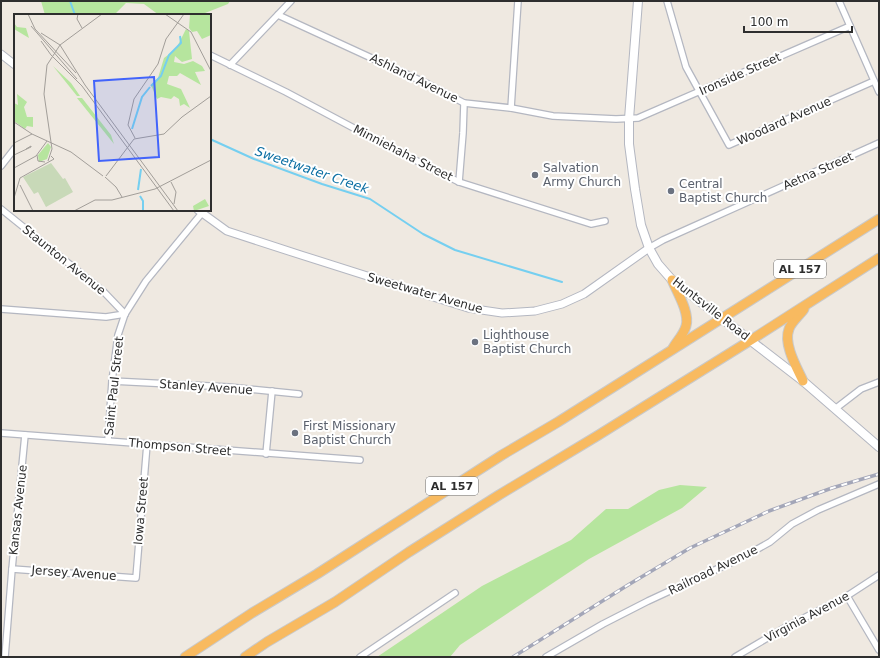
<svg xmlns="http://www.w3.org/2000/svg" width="880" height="658" font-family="'DejaVu Sans',sans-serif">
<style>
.green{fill:#b6e59e}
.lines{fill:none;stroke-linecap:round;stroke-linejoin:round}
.stream{stroke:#75cff0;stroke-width:2}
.minor-casing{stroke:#b4b7c1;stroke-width:8}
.tertiary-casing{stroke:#b4b7c1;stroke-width:9}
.secondary-casing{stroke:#b4b7c1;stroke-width:10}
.trunk-casing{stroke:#c9c9c9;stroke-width:11}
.minor{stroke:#fff;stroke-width:5.5}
.tertiary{stroke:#fff;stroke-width:7}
.secondary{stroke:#fff;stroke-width:8}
.trunk{stroke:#f8ba60;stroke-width:9}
.rail-casing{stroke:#a3a6b8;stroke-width:3.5}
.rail{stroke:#fff;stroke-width:2;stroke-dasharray:6;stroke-linecap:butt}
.worship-dot{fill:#6b7280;stroke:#fff;stroke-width:1.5}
.labels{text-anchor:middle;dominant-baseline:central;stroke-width:4;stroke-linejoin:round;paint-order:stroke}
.shield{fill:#fff;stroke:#6d6d6d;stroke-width:1}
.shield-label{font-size:11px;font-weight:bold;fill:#2e2e2e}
.street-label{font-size:12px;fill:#2e2e2e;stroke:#fff}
.worship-label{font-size:12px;fill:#5b616d;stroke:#fff;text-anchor:start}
.water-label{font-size:13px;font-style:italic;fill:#0d6fa3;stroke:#fff}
.inset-river{fill:none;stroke:#75cff0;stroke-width:2}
.inset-road{fill:none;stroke:#a29e99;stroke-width:1}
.view{fill:#4264fb;fill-opacity:0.15;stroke:#4264fb;stroke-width:2}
.inset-edge{fill:none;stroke:#2e2e2e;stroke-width:2}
</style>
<rect width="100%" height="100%" fill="#efe9e1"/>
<g class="green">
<polygon points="41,1 230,1 228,4 200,15 159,15 144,4 126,3 114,15 45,15"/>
<polygon points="680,485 707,487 682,508 589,559 460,645 450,657 377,657 482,586 571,540 606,509 628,509 659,490"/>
</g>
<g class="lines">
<g class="stream">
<polyline points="70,1 75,15"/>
<polyline points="210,139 254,159 322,184 370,199 423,234 455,250 562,282"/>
</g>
<g class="minor-casing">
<g id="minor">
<polyline points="667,1 686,67 729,145 874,81"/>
<polyline points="839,1 879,92"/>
<polyline points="278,15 428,84 464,103 511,108 553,116 616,119 638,118 850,26"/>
<polyline points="210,55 286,92 395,150 459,182 591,224 605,221"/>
<polyline points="230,65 291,1"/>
<polyline points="511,108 518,1"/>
<polyline points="1,166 15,148"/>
<polyline points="459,182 463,133 464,103"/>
<polyline points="1,209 103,291 125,314"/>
<polyline points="649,248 663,240 879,143"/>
<polyline points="1,309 106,317 125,314"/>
<polyline points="112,381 229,387 299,394"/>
<polyline points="835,409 861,389 879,382"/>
<polyline points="1,433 360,460"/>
<polyline points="108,441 112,381 118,335 125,314 146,281 202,213"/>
<polyline points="266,454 272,391"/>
<polyline points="12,569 136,578 147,444"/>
<polyline points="847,596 879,650"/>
<polyline points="5,657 12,569 25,435"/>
<polyline points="360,657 455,593"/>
<polyline points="546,657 603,624 648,601 745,556 770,542 792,524 818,510 879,484"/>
<polyline points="735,657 786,627 847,596 879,575"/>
</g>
</g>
<g class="tertiary-casing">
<g id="tertiary">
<polyline points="1,54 15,65"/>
<polyline points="198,210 227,231 301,255 468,308 502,313 535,311 562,304 584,294 649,248"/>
</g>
</g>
<g class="secondary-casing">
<polyline id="secondary" points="638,1 629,119 629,144 635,189 641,225 649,248 658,264 672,280 803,381 879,447"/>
</g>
<g class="trunk-casing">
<g id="trunk">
<path d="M672,280C677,292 690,313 686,326C684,334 677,341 673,348"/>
<path d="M803,381C797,368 783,344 789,329C791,322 800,315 804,309"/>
<polyline points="185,657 252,613 317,574 502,455 558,422 879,219"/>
<polyline points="245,657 267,642 335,602 409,552 499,495 597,436 751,340 879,258"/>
</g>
</g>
<use href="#minor" class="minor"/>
<use href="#tertiary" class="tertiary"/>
<use href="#secondary" class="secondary"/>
<use href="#trunk" class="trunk"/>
<g class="rail-casing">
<polyline id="rail" points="513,657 628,585 690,548 769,511 832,488 879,474"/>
</g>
<use href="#rail" class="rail"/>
</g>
<g class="worship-dot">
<circle cx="535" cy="175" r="4"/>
<circle cx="671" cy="191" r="4"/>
<circle cx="475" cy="342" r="4"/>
<circle cx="295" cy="433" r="4"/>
</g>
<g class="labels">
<g class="shield">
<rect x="774" y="260" width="52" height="18" rx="3"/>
<rect x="426" y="477" width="52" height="18" rx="3"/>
</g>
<g class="shield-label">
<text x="800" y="269">AL 157</text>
<text x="452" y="486">AL 157</text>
</g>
<g class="street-label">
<text transform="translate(740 74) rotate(-24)">Ironside Street</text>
<text transform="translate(414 78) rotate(26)">Ashland Avenue</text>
<text transform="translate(784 121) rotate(-24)">Woodard Avenue</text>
<text transform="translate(403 153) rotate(27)">Minniehaha Street</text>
<text transform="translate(818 171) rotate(-24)">Aetna Street</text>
<text transform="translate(64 260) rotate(39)">Staunton Avenue</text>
<text transform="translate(425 293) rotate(16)">Sweetwater Avenue</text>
<text transform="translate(711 309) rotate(38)">Huntsville Road</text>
<text transform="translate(114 386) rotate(-84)">Saint Paul Street</text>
<text transform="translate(206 387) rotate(4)">Stanley Avenue</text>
<text transform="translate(180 447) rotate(5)">Thompson Street</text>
<text transform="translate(18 510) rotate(-84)">Kansas Avenue</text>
<text transform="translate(141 511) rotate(-85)">Iowa Street</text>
<text transform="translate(713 570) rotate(-26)">Railroad Avenue</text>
<text transform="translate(74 573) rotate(4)">Jersey Avenue</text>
<text transform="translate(807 617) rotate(-28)">Virginia Avenue</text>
</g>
<g class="worship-label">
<text x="543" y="168">Salvation<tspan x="543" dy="14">Army Church</tspan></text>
<text x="679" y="184">Central<tspan x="679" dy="14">Baptist Church</tspan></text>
<text x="483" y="335">Lighthouse<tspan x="483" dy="14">Baptist Church</tspan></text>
<text x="303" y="426">First Missionary<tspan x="303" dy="14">Baptist Church</tspan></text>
</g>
<g class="water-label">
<text transform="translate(312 170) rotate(19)">Sweetwater Creek</text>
</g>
</g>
<g transform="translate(14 14)">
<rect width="197" height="197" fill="#efe9e1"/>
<path d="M176,0L197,1V21L188,25L183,17L178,18L175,14ZM0,9L3,13L12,14L15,24L0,15ZM172,15L175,17L178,45L168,48L161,42L160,48L170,50L179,47L188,52L191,57L181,58L187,71L166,59L163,62H155L153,70L167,75L176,94L170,90L166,92L165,85L160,82L157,85L147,83L143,85L137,71L144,64L150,44L162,35ZM39,52L57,69L66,82H63ZM3,80L13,88L10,93L13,103H19V95V113L13,112L11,115L0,107V89L4,91ZM63,84H68L97,121L100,130ZM34,129L37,133L33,145L25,148L24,141ZM191,185L195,192L180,197L179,192Z" fill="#b6e59e"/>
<path d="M37,149L49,165L51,164L59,178L32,193L24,178L20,180L9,163Z" fill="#c8d9b8"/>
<path class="inset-river" d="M137,72L147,62L155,41L167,29L166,22M118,115L128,83L136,73M124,176L127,155M126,182L129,187V197"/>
<path class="inset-road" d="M14,0L21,15L62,59M64,0L63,5L68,14M151,0L177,18L197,57M17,12L63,65M27,19L46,31M27,27L37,41M46,31L71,71L164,197M37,41L68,72L160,197M0,108L18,120L57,138L89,162M121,124L114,111L120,85L144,50L152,25L170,0M0,129L18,120M0,141L17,133V132L12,135M23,141L24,147L31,148M34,147L38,135L30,80L33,51L46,31L88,0M0,154L22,142L33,127M92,162L120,125L150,120L168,103L197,82M91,163L102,173L108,183M157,168L162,178L160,190M6,171L19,197M0,184L6,164L40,145L37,142M60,197L81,186H98L141,175L197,146"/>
<path class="view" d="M140,63L145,143L85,147L80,67Z"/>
<rect width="197" height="197" class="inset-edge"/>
</g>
<rect width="880" height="658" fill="none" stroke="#2e2e2e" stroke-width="4"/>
<path d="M744 26v6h108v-6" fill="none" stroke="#2e2e2e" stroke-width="2"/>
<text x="750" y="26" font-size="12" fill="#2e2e2e" stroke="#ffffff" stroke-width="3" paint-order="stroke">100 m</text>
</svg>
